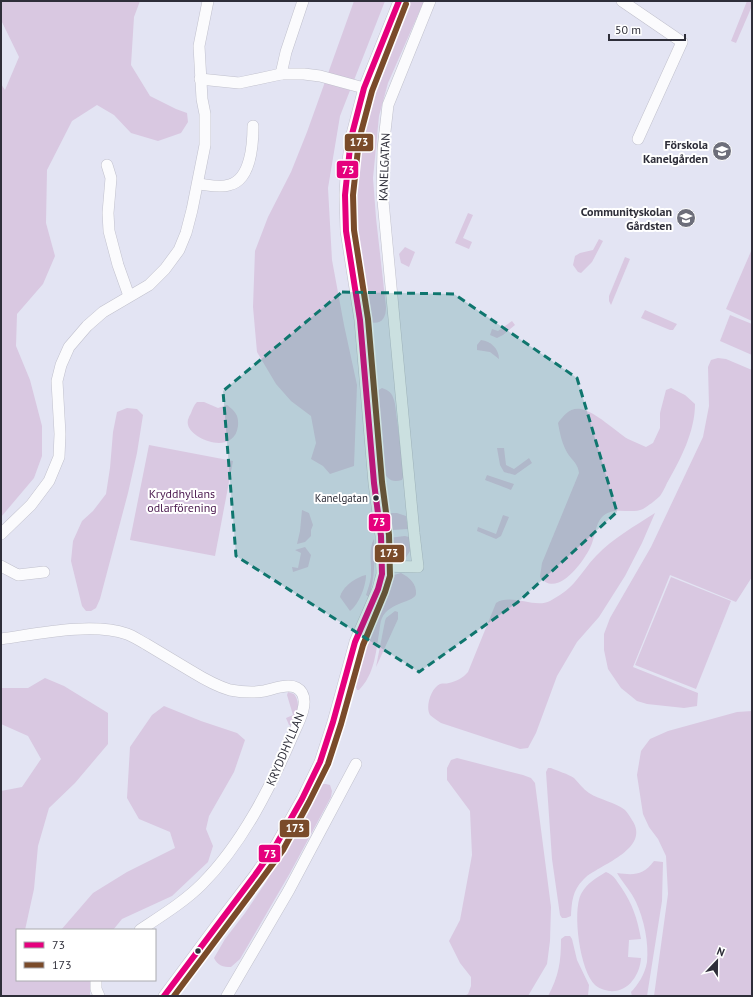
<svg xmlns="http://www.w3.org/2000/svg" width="753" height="997" font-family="'PT Sans',sans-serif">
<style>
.green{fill:#d9c8e1}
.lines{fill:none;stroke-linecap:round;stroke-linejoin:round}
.minor-casing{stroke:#c1c1cd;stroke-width:12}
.minor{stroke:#fbfbfd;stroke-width:11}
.bus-1-casing{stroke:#fff;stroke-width:9}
.bus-2-casing{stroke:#fff;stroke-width:9}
.bus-1{stroke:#e5007d;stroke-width:6}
.bus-2{stroke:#7a4b2a;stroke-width:6}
.marked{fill:#0f766e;fill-opacity:0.2;stroke:#0f766e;stroke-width:3;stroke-dasharray:8 5;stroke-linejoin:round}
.bus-dot{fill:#2e2e39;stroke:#fff;stroke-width:1.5}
.labels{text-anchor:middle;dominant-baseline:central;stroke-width:4;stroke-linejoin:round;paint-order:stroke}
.bus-label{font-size:11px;fill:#2e2e39;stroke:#fff;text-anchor:end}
.poi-label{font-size:12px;font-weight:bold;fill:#2e2e39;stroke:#fff;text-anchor:end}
.street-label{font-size:12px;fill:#2e2e39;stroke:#fff}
.park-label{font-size:12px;fill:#4b1a4f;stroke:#fff}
.line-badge{stroke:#fff;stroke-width:1.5}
.badge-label{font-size:11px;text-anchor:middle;font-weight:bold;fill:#fff}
</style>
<rect width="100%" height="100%" fill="#e3e4f3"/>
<g class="green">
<polygon points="1,1 140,1 134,17 131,65 150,96 176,109 187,113 188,122 181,133 158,141 131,133 114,115 97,105 72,121 47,170 46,223 55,256 43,284 17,314 16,346 30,380 42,426 42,456 34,478 1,517 1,84 5,90 19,57 1,20"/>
<polygon points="354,1 385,1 340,116 328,188 332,260 344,325 357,385 354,466 330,474 323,466 311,459 316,443 311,416 291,401 276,384 257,352 253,307 255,251 268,217 291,172 307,132"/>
<path d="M408,1H424L388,83L379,116L373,178L376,218L386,307C386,319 381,325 369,322L367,315C363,291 359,267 356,242C352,196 359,130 374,86C384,57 397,29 408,1Z"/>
<polygon points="747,1 752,1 752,6 736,43 731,41"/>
<polygon points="468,213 473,215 463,238 472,242 469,249 455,243"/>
<polygon points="599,239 603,241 592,262 581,273 578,272 573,265 575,256 580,253 593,250"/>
<polygon points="405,247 415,252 409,267 401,263 399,254"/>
<polygon points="752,249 752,321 726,309"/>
<polygon points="625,257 630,259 611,305 609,301 609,296"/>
<polygon points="645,310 677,324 673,330 670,330 641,318"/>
<polygon points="730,315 752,324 752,355 720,341"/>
<polygon points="512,321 515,325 503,335 497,338 490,335 492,329 498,331"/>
<path d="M481,340C491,341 499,349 499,359L490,352L477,350V345Z"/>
<polygon points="718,358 726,359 752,370 752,577 736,602 670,575 633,667 698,693 697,706 684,708 647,704 637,701 621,688 608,669 604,650 604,634 610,618 651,547 703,437 709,406 708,367 711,360"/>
<path d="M382,388C391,391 393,395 395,404L404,475L402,480C391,483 387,479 383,470L375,397L377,391Z"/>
<path d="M671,388L685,395L695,404C695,431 681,459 667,483C665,487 663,492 660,496C656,500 648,506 643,509C630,515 614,505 602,517C595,524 595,539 590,548C583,562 557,599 540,577L542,563L579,473C578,464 573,461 568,454C562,444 560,434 558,423C563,416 570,407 581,409C596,412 615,431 628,439C634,442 640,444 646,447L653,443L660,428V413L666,390Z"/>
<path d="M197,402H204L218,408L227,405C235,411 239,415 238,426C234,456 192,440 188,425C187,420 189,417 191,413C193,408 194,405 197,402Z"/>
<polygon points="127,408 137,409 143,415 137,453 128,493 100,599 96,608 91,611 86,611 82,606 71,561 73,541 82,521 93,511 106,494 110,468 113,432 117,412"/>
<polygon points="149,445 233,461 215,556 130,540"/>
<polygon points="497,448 504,448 506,465 514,469 529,458 532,463 515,475 504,472 500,465"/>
<polygon points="487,475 514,484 511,490 485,480"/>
<polygon points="302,510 309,513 313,525 311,530 311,536 305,542 297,544 300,531"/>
<path d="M389,513H397L406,516L408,529L392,530C390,527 391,519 389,513Z"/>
<path d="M655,513L642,543L625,576L599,617L577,642L557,676L536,733L528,748L520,749L441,723C437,720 433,718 430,715C425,707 431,688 440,684C443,683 446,684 449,683C457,681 463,678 468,672L496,603C511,593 535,609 550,601C559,596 568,590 574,583C582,574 588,564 596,556C613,538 635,526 655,513Z"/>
<polygon points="503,515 509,517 501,536 496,539 477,531 478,527 496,534"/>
<path d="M405,536L409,537L410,551L405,559C393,565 389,548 388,538Z"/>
<path d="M374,539C375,559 375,577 369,597L366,595C368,589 370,583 371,577C372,565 368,549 374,539Z"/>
<polygon points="305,547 311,555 308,567 293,572 292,567 298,568 301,553 295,550"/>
<path d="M401,573C409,577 417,584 416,594C415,602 389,602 382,618C380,622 380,628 379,633C376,653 374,675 359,690H357L355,685L366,639L388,581L394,575Z"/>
<path d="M366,575C366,586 359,604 350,611L340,597C342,587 356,577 366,575Z"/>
<polygon points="671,577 731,601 696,689 635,665"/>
<polygon points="395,611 398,612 398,619 376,667 385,621 386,618"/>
<polygon points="45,678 64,686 108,713 108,744 75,783 49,808 38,846 34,889 25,930 17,930 17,980 90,980 90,996 1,996 1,791 22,787 41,759 28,736 1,724 1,688 28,688"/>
<path d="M288,692L294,694C302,705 296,715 292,726L289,725L286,718L293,715L287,695Z"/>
<polygon points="164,706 201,721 237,733 245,740 234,772 209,816 206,829 213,846 208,862 172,896 122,919 113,930 61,930 93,893 127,872 175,848 170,832 139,819 127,798 130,747 152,715"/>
<polygon points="752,711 752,996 654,996 668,894 666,856 658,839 649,827 643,814 637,775 641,751 650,739 668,731 737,712"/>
<polygon points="457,758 523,775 531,778 535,783 551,907 550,941 547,964 528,996 464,996 468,994 471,986 471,977 460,963 449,941 460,920 472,855 470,811 447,780 447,768 451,760"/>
<path d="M548,768H551C558,771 568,774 574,778C579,783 583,789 589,793C600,800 615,802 625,810C628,813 630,817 632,820C651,848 602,864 586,877C573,889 572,899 571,916L566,918H562L560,915L552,859L546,772Z"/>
<path d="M322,784H326L330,785L332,791L331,797L290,873L240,959L231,967C223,967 218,966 214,958L225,939L245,913L266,882Z"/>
<path d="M654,861L663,862L662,901L647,996H632L631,992C638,985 645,974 647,962C649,943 644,919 636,902C631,891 623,883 617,873C633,875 643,876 654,861Z"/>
<path d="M606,872C614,875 616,880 621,887C633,905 637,918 641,939L629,940L628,957L641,958C640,975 628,993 609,991C604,990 598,988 595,985C580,971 572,912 581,894C587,883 596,878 606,872Z"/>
<path d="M565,936H570L572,939L577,960L589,985L588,996H548C559,976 561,961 561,939Z"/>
</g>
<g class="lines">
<g class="minor-casing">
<g id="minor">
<polyline points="622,1 682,42 638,139"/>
<polyline points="281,74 286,52 303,1"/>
<polyline points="200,79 239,83 281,74 304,74 320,76 364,88"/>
<polyline points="107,165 111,178 108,213 109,231 118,265 129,296"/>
<path d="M199,184C208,185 220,188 229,185C251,180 253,143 253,126"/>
<polyline points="1,534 31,505 49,481 59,457 60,434 57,381 61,365 69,347 87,326 103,312 149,285 165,269 179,250 186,233 192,210 205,145 205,114 202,99 199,46 208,1"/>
<polyline points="1,566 18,575 44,572"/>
<polyline points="382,566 418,567 414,533 382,190 383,149 388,105 430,1"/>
<path d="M1,639C37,634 92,622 127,634C133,636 140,641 146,644C161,653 176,662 191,671C204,679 216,686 230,690C241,692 253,693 264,691C275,689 294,680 302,693C309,705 297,725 292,737C270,788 242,844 202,884C184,902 161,916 140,930"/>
<polyline points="96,980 96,989 99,996"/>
<polyline points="164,996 222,918 255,875 276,845 302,799 320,762 333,722 355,642 378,589 382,574 381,536 374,483 360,320 346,231 345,195 346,176 351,138 364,88 399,1"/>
<polyline points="227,996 289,890 356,764"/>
</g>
</g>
<use href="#minor" class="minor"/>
<g class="bus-1-casing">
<polyline id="bus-1" points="164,996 255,875 276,845 302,799 320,762 333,722 355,642 378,589 382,574 381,536 374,483 360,320 346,231 345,195 351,138 364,88 399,1"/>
</g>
<g class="bus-2-casing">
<polyline id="bus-2" points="174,996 261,880 283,850 309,802 328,764 341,724 363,645 385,592 390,576 389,535 382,482 368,319 354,230 353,195 359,140 372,91 406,4"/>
</g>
<use href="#bus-1" class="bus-1"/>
<use href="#bus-2" class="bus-2"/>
</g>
<path class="marked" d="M342,292L454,294L577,378L617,512L518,602L419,672L236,556L223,391Z"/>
<defs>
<g id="school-disc" transform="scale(1)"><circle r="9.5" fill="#6d6e7a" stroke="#fff"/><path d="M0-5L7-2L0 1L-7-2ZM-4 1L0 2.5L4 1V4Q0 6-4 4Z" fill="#fff"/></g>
</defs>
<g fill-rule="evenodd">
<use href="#school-disc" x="722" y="151"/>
<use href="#school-disc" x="686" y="218"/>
</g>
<g class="bus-dot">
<circle cx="376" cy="498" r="3.5"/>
<circle cx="198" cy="951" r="3.5"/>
</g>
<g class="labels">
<g class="bus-label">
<text x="368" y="498">Kanelgatan</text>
</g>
<g class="poi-label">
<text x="708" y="144">Förskola<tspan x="708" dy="14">Kanelgården</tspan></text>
<text x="672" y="211">Communityskolan<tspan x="672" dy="14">Gårdsten</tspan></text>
</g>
<g class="street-label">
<text transform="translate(384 167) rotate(-88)">KANELGATAN</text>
<text transform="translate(285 749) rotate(-67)">KRYDDHYLLAN</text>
</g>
<g class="park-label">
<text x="182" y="493">Kryddhyllans<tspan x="182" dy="14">odlarförening</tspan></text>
</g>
</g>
<g class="line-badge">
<rect x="344" y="133" width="30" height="19" rx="4" fill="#7a4b2a"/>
<rect x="336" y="160" width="23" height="19" rx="4" fill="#e5007d"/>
<rect x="368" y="513" width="23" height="19" rx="4" fill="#e5007d"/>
<rect x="374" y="544" width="31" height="19" rx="4" fill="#7a4b2a"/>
<rect x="279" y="819" width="31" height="19" rx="4" fill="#7a4b2a"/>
<rect x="258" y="844" width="23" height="19" rx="4" fill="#e5007d"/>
</g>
<g class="badge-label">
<text x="359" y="146">173</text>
<text x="348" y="174">73</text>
<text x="379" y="526">73</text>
<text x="389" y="557">173</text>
<text x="295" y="832">173</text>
<text x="270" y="858">73</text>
</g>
<rect width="753" height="997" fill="none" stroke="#2e2e39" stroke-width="4"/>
<rect x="16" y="929" width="140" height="52" fill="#ffffff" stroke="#ababb0"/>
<rect x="24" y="942" width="20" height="6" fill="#e5007d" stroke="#ababb0"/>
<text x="52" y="949" font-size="12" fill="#2e2e39">73</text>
<rect x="24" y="962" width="20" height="6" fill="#7a4b2a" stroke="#ababb0"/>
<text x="52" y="969" font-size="12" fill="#2e2e39">173</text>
<g transform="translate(717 961) rotate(22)" stroke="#ffffff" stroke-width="3" paint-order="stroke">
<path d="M0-3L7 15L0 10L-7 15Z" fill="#2e2e39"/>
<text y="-6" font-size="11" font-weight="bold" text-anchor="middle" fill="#2e2e39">N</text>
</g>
<path d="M609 34v6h76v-6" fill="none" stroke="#2e2e39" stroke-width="2"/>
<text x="615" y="34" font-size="12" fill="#2e2e39" stroke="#ffffff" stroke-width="3" paint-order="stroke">50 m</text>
</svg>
